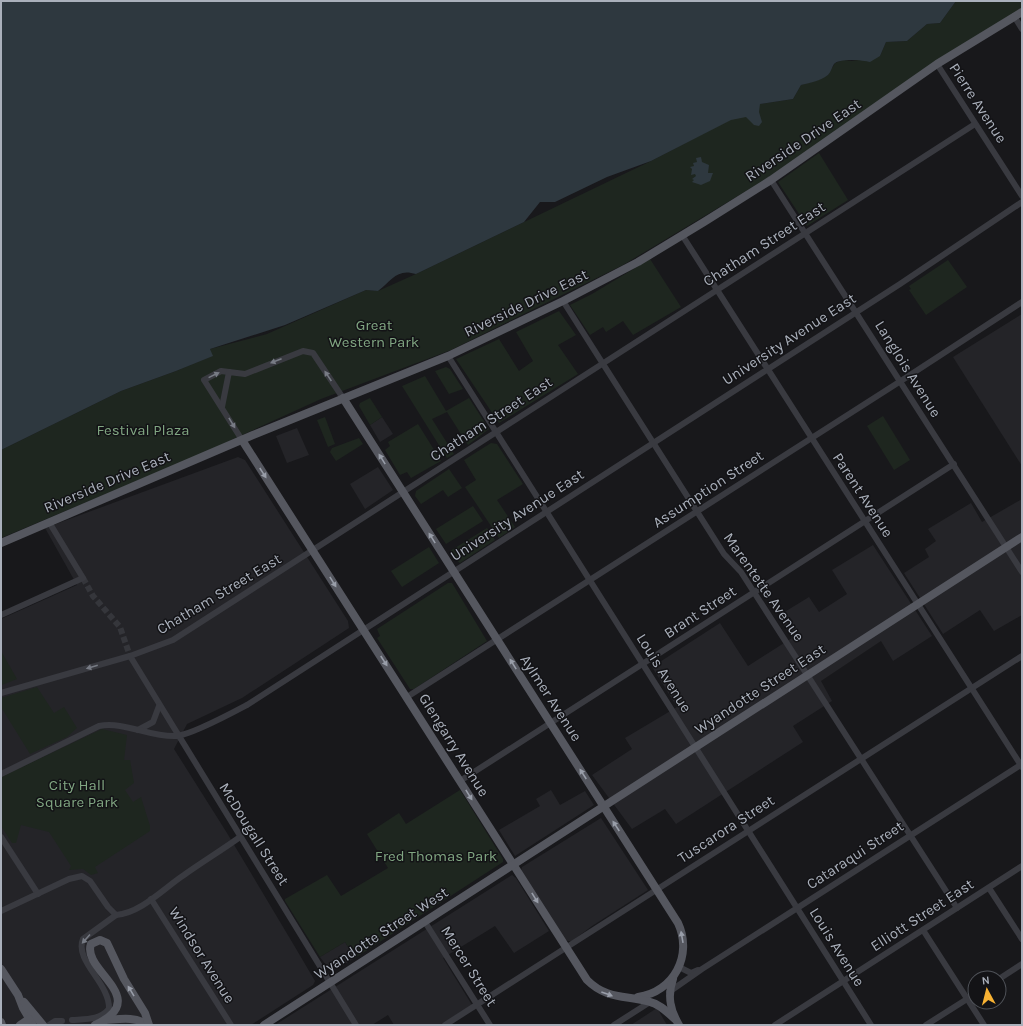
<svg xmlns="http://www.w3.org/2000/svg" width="1023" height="1026" font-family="Karla,sans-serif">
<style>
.built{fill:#242428}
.green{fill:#1e261f}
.water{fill:#2e383f}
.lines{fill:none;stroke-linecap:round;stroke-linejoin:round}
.minor-tunnel{stroke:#35363b;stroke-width:6;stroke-dasharray:6 3;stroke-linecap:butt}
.minor{stroke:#393a40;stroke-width:6}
.major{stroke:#55575f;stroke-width:8}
.oneway{fill:#777b84}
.oneway2{fill:#999ea9}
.labels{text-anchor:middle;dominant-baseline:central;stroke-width:3;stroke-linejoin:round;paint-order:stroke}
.street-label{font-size:15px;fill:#aab0bb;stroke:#131316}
.park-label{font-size:15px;fill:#81a682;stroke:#131316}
</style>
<rect width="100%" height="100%" fill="#18181b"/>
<g class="built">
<polygon points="1022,314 1022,466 953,357"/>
<polygon points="382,417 393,434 380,442 370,425"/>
<polygon points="297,428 309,455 287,463 276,436"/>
<polygon points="238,457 245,460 348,621 349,628 242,698 187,724 174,749 227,833 295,947 315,981 313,985 251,1025 1,1025 1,619 77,585 45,528"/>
<polygon points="378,467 393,490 365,509 350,484"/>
<polygon points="1022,499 1022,615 994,631 980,610 943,634 904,573 929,557 925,549 936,541 928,529 971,503 982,522"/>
<polygon points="873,545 932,636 893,661 881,641 821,681 832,701 793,726 803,742 676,824 665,809 632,829 592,775 632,749 625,738 677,707 652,667 720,623 748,666 792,638 778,616 809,597 819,612 847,594 832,570"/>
<polygon points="551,790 560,805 585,791 594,805 515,856 499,830 540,806 536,799"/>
<polygon points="601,818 648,890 592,926 572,941 568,941 564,939 521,871 522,867"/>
<polygon points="512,875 516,878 549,931 514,953 495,926 443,958 472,1005 440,1025 394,1025 388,1015 372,1025 275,1025"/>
<polygon points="345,942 355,958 331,972 320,957"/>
<polygon points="657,1008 667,1025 631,1025"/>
</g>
<g class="green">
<polygon points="956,1 1022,1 1022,11 766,179 623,265 451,350 321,399 194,457 1,538 1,450 121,391 176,371 212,356 210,349 267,334 366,290 378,291 416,274 651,161 760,104 793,99 801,85 821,79 828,75 835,63 843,60 852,61 880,56 886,42 907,41 927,24 940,23"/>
<polygon points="819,153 848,200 807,226 778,182"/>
<polygon points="650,259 681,307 633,335 623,321 606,332 603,327 590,335 570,305 592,294"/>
<polygon points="948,260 967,287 926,315 909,290 911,289 909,286"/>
<polygon points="559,311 576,335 558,345 578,374 499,423 456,359 499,339 519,371 533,361 516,332"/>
<polygon points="446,367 450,369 463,389 449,394 435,371"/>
<polygon points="425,376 446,411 469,398 489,429 468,445 447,412 432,419 454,454 447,458 402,386"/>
<polygon points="370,398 382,417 370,425 359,406 360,403"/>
<polygon points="883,416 910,460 894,470 867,426"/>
<polygon points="325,417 335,444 328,447 317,420"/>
<polygon points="418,424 441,461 411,478 407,472 400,475 385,450 390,446 388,442"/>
<polygon points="359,438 363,444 336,461 330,452 332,448"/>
<polygon points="491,443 497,444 523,484 497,500 515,527 499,538 465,487 476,480 464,460"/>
<polygon points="449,469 462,488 448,497 443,490 421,504 415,496 416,491"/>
<polygon points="473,506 483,521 446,544 436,529"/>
<polygon points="487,528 495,540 460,563 457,561 450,551"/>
<polygon points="429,547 439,563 402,587 391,571"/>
<polygon points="448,583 452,583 487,641 414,689 410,689 377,638 380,636 377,629"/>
<polygon points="1,651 17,679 2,685 1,684"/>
<polygon points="37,687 54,713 64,707 77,728 67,737 30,754 1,707 1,698"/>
<polygon points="102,729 127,735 124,760 130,760 134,783 125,790 133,802 141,797 150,826 150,831 95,867 98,873 91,875 83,869 69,870 71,866 49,832 21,825 16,843 12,843 1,826 1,777"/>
<polygon points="460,790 503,859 503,862 355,958 345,942 320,957 285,901 285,899 327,875 341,896 388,868 367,834 399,813 406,824"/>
</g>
<g class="water">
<path d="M1,1H956L940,23L927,24L907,41L886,42L880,56L870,62C863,60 839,58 834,64C832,67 831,72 828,75C821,81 809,83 801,85L793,99L760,104L759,112L762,122L759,126L754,125L746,117L731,120L651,161L607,177L555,202H540L524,222L416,274C397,268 392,280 378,291L366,290L285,325L210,349L213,356L176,371L121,391L1,450Z"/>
<polygon points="701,157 702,162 709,165 708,173 713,173 710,181 701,185 692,182 694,180 692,179 696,176 695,174 691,175 692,169 690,167 694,166 693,163 697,162 696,158"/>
</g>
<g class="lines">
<polyline class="minor-tunnel" points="83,578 93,596 120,627 130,656"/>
<g class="minor">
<polyline points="1014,16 1022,29"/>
<polyline points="937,64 1022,196"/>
<polyline points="771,180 1022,572"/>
<polyline points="682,235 1022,767"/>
<polyline points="563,301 724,554 741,572 957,908"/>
<polyline points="448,356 871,1025"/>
<polyline points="229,372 221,371 204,380 242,440"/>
<polyline points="222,407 229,372 245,374 303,351 313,353 343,398"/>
<polyline points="1,615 83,578 49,522"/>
<polyline points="130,656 356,1025"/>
<polyline points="1,693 130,656 173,640 975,124"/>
<polyline points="407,697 907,377 1022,302"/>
<polyline points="138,730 153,722 159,706"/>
<path d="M1,774L99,726C125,721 151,738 177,736C193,734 232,713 247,705L900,284L1022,202"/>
<polyline points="460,781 954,464"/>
<polyline points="1,837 38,894"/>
<polyline points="989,888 1022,939"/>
<polyline points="151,899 231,1025"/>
<polyline points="1,911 69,879 82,876 90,881 108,907 116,915"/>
<path d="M116,915C141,913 164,888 184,875C202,862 222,850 240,837"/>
<polyline points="425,922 490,1025"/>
<polyline points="923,930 984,1025"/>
<polyline points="679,967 691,973 698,970"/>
<polyline points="999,979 1022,964"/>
<polyline points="669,992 702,969 1022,764"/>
<path d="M72,1020C86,1019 100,1020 109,1009C110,983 74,961 83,939L116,915"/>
<polyline points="49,1025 55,1021 62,1021"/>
<polyline points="445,1025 1022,656"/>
<polyline points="614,1025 650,1002"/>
<polyline points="775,1025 1022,866"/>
<polyline points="926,1025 975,994"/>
</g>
<g class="major">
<path d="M343,398L678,923C693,955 674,992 638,997"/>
<path d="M242,440L587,980C607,1000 626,995 650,1002C660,1004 668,1013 676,1020"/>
<polyline points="1,543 253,435 448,356 563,301 638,262 704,222 771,180 937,64 1022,12"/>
<polyline points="1,969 18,995 23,1008 33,1025"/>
<path d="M673,979C667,996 670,1010 679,1025"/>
<polyline points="24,1002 43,1025"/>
<path d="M106,1020C120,1019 135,1016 148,1025"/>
<polyline points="1,1022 2,1025"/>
<polyline points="20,1025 29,1019"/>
<path d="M95,1025C153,998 81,971 91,944L100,940L107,943L124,979L145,1013L149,1025"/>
<polyline points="264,1025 1022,537"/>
</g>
</g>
<defs><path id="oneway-solid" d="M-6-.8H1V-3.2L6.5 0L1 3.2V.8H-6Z"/></defs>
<g class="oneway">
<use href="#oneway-solid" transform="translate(276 361) rotate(159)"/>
<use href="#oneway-solid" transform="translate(214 375) rotate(-26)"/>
<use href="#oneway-solid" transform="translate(328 376) rotate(-124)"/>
<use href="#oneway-solid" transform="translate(232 423) rotate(59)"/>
<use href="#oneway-solid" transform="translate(92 667) rotate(164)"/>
<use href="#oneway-solid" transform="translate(86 939) rotate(132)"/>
</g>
<g class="oneway2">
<use href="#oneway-solid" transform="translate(382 459) rotate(-122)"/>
<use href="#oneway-solid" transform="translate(263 473) rotate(57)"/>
<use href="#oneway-solid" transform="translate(432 538) rotate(-122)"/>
<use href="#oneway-solid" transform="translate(333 582) rotate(58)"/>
<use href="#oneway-solid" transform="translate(384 661) rotate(57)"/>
<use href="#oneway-solid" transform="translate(513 664) rotate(-122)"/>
<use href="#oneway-solid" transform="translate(583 774) rotate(-123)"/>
<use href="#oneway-solid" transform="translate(469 795) rotate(58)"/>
<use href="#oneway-solid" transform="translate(616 826) rotate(-123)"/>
<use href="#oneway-solid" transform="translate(535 898) rotate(58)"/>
<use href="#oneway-solid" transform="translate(682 937) rotate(-100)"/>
<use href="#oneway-solid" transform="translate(131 991) rotate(-121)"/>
<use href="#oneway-solid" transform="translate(607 994) rotate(20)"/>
</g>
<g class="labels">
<g class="street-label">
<text transform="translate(978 103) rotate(57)">Pierre Avenue</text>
<text transform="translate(803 140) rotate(-34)">Riverside Drive East</text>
<text transform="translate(764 244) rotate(-33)">Chatham Street East</text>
<text transform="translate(526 303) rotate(-26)">Riverside Drive East</text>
<text transform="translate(789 339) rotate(-33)">University Avenue East</text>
<text transform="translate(908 369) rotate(58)">Langlois Avenue</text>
<text transform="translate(491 419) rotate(-33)">Chatham Street East</text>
<text transform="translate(107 482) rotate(-23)">Riverside Drive East</text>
<text transform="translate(708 489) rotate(-33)">Assumption Street</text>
<text transform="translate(863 495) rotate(57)">Parent Avenue</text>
<text transform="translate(517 515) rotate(-33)">University Avenue East</text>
<text transform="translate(764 587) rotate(55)">Marentette Avenue</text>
<text transform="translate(219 594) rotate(-31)">Chatham Street East</text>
<text transform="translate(700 612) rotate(-33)">Brant Street</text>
<text transform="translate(664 673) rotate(58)">Louis Avenue</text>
<text transform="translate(760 689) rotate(-33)">Wyandotte Street East</text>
<text transform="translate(551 698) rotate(57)">Aylmer Avenue</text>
<text transform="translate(454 745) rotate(58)">Glengarry Avenue</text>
<text transform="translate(726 829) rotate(-33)">Tuscarora Street</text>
<text transform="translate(254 834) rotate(58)">McDougall Street</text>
<text transform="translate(855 855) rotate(-33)">Cataraqui Street</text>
<text transform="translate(922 915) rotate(-33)">Elliott Street East</text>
<text transform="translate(381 933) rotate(-33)">Wyandotte Street West</text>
<text transform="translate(837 947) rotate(58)">Louis Avenue</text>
<text transform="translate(202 955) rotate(58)">Windsor Avenue</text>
<text transform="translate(469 966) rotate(58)">Mercer Street</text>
</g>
<g class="park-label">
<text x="374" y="325">Great<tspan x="374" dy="17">Western Park</tspan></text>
<text x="143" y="430">Festival Plaza</text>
<text x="77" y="785">City Hall<tspan x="77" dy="17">Square Park</tspan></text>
<text x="436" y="856">Fred Thomas Park</text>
</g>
</g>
<rect width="1023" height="1026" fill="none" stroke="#aab0bb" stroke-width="4"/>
<g transform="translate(987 990) rotate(353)"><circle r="19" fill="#131316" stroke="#4f5258"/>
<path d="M0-3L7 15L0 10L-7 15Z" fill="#f8b233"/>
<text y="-6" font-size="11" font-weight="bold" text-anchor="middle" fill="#aab0bb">N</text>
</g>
</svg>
